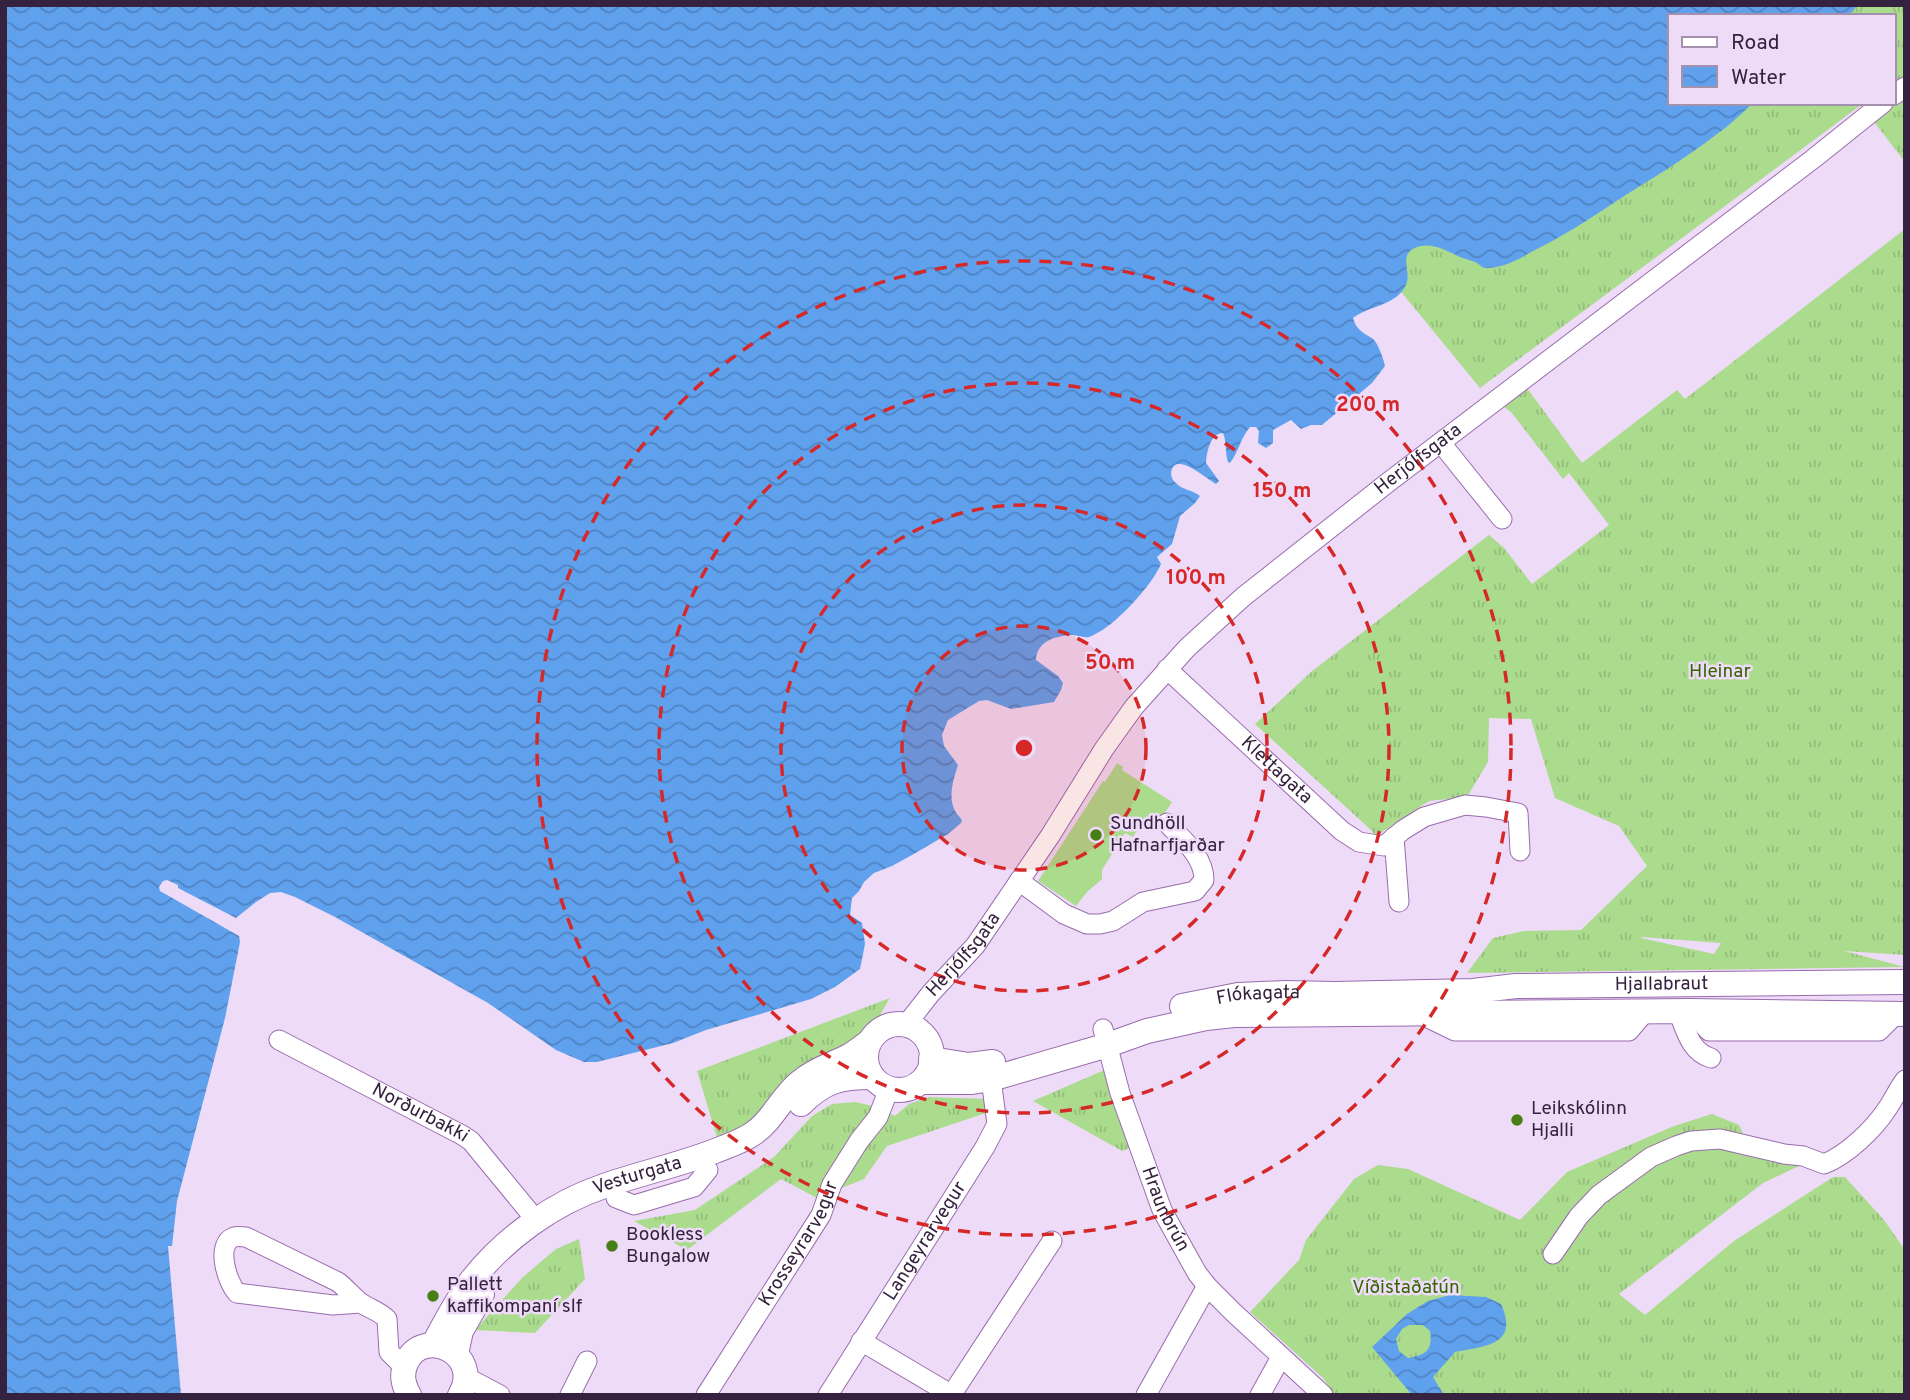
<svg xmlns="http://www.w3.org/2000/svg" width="1910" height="1400" font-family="Overpass,sans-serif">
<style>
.grass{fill:url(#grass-tufts);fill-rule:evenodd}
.garden{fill:#abdb8d}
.water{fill:url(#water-waves);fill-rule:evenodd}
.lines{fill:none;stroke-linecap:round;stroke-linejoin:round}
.minor-casing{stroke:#996cae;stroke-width:21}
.major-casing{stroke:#996cae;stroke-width:26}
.minor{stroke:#fff;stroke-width:19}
.major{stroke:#fff;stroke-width:24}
.ring{fill:none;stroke:#d62828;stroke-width:3.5;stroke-dasharray:12 9}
.poi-dot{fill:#487f15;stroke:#eedbf8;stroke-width:2.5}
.labels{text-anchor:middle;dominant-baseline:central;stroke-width:5;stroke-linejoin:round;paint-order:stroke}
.street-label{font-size:19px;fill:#35223e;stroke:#eedbf8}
.park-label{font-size:19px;fill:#366601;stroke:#eedbf8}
.poi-label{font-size:19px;fill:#35223e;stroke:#eedbf8;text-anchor:start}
.centre{fill:#d62828;stroke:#eedbf8;stroke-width:3.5}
.ring-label{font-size:21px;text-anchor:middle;font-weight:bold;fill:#d62828;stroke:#eedbf8;stroke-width:5;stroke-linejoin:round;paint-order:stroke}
</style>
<defs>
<pattern id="grass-tufts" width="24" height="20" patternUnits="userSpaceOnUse" patternTransform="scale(1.75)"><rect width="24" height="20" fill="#abdb8d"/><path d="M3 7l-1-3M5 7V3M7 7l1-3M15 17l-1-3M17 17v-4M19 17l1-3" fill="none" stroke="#94bc7b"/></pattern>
<pattern id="water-waves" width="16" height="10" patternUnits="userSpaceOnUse" patternTransform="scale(1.75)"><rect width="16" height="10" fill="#60a1ee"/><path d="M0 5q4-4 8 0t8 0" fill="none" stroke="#5083c2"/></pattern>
</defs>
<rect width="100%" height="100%" fill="#eedbf8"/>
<g class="grass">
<path d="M1363,5H1905V162L1861,105L1480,388L1275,138ZM1670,16H1894V103H1670Z"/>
<path d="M1905,229V955L1844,951L1905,967L1467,973L1493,938L1524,931L1581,930L1647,866L1619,826L1555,798L1531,719L1489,718L1488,762L1467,797L1429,801L1376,836L1371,830L1255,724L1311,672L1489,535L1504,548L1532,584L1609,525L1569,473L1563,479L1511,412L1504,407L1527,388L1582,463L1677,390L1685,399ZM1641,938V937L1721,943L1714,954Z"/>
<polygon points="890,998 876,1022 764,1111 719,1144 697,1071"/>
<polygon points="1109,1068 1132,1147 1122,1151 1033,1101"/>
<polygon points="929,1097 987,1099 992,1111 887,1146 864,1179 817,1198 781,1179 687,1250 634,1221 695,1210 774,1157 812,1116 832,1104 855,1102 877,1107 895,1116 909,1104"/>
<polygon points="1712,1114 1739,1125 1747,1142 1816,1158 1763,1183 1619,1294 1645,1315 1734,1241 1833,1177 1845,1177 1884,1220 1905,1250 1905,1395 1335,1395 1323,1378 1250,1312 1299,1260 1306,1240 1354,1179 1378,1165 1408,1169 1520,1220 1567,1172 1674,1126"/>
<polygon points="579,1239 585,1279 535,1333 475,1330 523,1277 556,1249"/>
</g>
<polygon class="garden" points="1117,763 1123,767 1122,770 1172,802 1153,831 1142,823 1133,837 1125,833 1102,870 1102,879 1087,892 1076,906 1038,881 1103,781 1105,782"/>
<g class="water">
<path d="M5,5H1858L1848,16H1670V103H1753C1741,114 1730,125 1717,134C1685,159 1649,180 1615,202C1588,220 1562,237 1533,251C1519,259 1505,267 1489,268C1482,269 1481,265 1475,262C1470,260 1465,259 1460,257C1447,251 1430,241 1415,248C1398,255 1412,272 1406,285C1396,306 1370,305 1353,318C1356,330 1364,333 1373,339C1378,343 1384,360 1385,366L1372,383L1322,425H1311L1301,429L1291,420L1273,430V443L1266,448L1258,443L1259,431L1256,427H1250C1241,437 1239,451 1230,463L1228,462C1225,453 1227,442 1223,433C1210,434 1207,451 1206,463L1219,481L1216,484C1208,480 1174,449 1171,473C1171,477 1173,481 1176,483C1182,490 1193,490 1200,496L1195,503L1180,516L1172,544L1157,557L1161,564C1152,585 1119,621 1099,632C1097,633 1090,637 1089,637C1083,638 1077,635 1072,635C1055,636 1037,641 1036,660L1058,676L1063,683L1061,690L1054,702L1011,709L987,700L979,701L948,720L942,735L944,746L958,765C954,777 949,793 953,806C954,811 959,816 962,820L961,823L948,834L912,855L892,866L874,873L864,882L859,891L852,898L850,915L862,923L865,944L860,969L835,987L811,999L706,1030L673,1043L597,1062H584L556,1050L488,1003L335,917L295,897L281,892L270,893L256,902L236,918L178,888V885L167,880L163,881L159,887L160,891L239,936L240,942L225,1018L177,1201L172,1246H168L181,1395H5Z"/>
<path d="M1450,1295L1486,1297L1501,1304C1520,1346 1484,1346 1455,1352L1433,1377L1444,1395H1412L1372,1347L1407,1314L1428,1301ZM1409,1325H1423L1430,1331C1433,1350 1426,1355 1408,1358L1399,1351L1396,1339L1402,1329Z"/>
</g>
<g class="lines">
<g class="minor-casing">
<g id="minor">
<polyline points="1894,95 1905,87"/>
<polyline points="1441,443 1502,519"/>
<path id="s1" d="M1167,669L1342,831L1359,842L1384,846L1403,830L1424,817L1465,805L1486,807L1518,813L1520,851"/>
<polyline points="1394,837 1399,902"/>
<path d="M1019,881L1064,914L1087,924H1100L1113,921L1143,902L1195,891L1204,880C1204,856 1182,839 1167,823"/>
<polyline points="1690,1011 1709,1031 1879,1031 1896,1014"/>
<polyline points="1422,1015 1455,1031 1629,1031 1645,1012"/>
<path d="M1681,1019C1687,1035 1693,1053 1711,1058"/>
<path id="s2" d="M906,1025L931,993L975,946L1050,836L1104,749L1134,707L1187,648L1243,597L1386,484L1813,159L1883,103"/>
<path id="s3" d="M1103,1029L1120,1093L1162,1210L1197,1273L1207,1286L1233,1312L1323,1395"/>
<path id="s4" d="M279,1040L462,1135L471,1141L536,1220"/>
<polyline points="616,1198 634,1205 694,1187 708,1170"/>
<path d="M1553,1254L1579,1216L1599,1195L1651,1157L1676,1146L1691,1141L1720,1139L1784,1154L1803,1156L1824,1164C1847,1155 1874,1129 1887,1109C1894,1099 1898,1089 1905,1080"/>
<path d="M361,1303L333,1305L237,1293C227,1282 215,1244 234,1237C237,1236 243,1237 246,1237L338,1282C346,1288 353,1297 361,1303C370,1309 379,1311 387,1319L389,1352L404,1367"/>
<polyline points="861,1341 952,1395"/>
<polyline points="466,1377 500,1395"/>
<polyline points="952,1394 1052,1241"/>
<polyline points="570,1395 587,1361"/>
<path id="s5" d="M706,1395L821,1215L832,1184L859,1141L878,1117L889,1089"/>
<path id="s6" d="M828,1395L985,1147L997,1124L991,1079"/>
<polyline points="1146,1395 1207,1286"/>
<polyline points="1260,1395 1281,1357"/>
</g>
</g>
<g class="major-casing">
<g id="major">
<path id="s7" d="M1182,1006L1238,995L1285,993L1335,994L1473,991L1516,986L1905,982"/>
<circle cx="899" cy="1057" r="33"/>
<polyline points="931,1059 969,1065 993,1062"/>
<polyline points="921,1082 972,1082 991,1079 1108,1045 1147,1031 1206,1018 1234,1015 1690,1011 1905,1014"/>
<path d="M801,1104C824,1081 840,1077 872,1077"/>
<path id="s8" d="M433,1345C445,1323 456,1301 471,1281C504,1239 553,1203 604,1186C641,1173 679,1165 715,1151C728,1146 743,1141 754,1133C773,1120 782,1096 800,1082C814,1070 831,1065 847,1057C855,1053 862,1047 869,1042"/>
<polyline points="456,1354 461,1331 482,1294"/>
<path d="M409,1395C403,1384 401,1375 406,1363C423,1325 484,1354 460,1395"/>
</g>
</g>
<use href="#minor" class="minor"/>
<use href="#major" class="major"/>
</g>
<circle cx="1024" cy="748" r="122" fill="#d62828" fill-opacity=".12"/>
<g class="ring">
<circle cx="1024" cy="748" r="122"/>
<circle cx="1024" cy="748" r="243"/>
<circle cx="1024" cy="748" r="365"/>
<circle cx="1024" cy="748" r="487"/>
</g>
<g class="poi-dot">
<circle cx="1096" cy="835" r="7"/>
<circle cx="1517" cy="1120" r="7"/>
<circle cx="612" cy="1246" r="7"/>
<circle cx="433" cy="1296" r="7"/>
</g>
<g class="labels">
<g class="street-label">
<text stroke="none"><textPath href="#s2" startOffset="770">Herjólfsgata</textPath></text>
<text stroke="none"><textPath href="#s1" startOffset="149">Klettagata</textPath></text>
<text stroke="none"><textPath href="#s2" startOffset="91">Herjólfsgata</textPath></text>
<text stroke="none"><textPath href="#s7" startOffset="481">Hjallabraut</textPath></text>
<text stroke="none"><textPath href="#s7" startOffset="77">Flókagata</textPath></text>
<text stroke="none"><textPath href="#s4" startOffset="159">Norðurbakki</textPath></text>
<text stroke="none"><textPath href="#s8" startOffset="275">Vesturgata</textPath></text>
<text stroke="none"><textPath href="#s3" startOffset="191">Hraunbrún</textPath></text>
<text stroke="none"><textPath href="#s6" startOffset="182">Langeyrarvegur</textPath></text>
<text stroke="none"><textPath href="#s5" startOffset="178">Krosseyrarvegur</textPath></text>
</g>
<g class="park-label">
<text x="1720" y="672">Hleinar</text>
<text x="1406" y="1288">Víðistaðatún</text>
</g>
<g class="poi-label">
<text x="1110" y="824">Sundhöll<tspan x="1110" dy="22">Hafnarfjarðar</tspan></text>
<text x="1531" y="1109">Leikskólinn<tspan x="1531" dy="22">Hjalli</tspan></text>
<text x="626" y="1235">Bookless<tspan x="626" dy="22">Bungalow</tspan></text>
<text x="447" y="1285">Pallett<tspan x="447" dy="22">kaffikompaní slf</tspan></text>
</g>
</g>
<circle cx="1024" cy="748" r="10" class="centre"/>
<g class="ring-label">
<text x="1368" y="411">200 m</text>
<text x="1282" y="497">150 m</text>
<text x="1196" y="584">100 m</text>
<text x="1110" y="669">50 m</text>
</g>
<rect width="1910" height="1400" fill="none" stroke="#35223e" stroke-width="14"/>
<rect x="1668" y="14" width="228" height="91" fill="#eedbf8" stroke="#a491ae" stroke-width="2"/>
<rect x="1682" y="37" width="35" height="10" fill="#ffffff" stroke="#a491ae" stroke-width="2"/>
<text x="1731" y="49" font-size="21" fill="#35223e">Road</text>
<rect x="1682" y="66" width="35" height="21" fill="url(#water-waves)" stroke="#a491ae" stroke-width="2"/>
<text x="1731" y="84" font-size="21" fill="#35223e">Water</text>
</svg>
